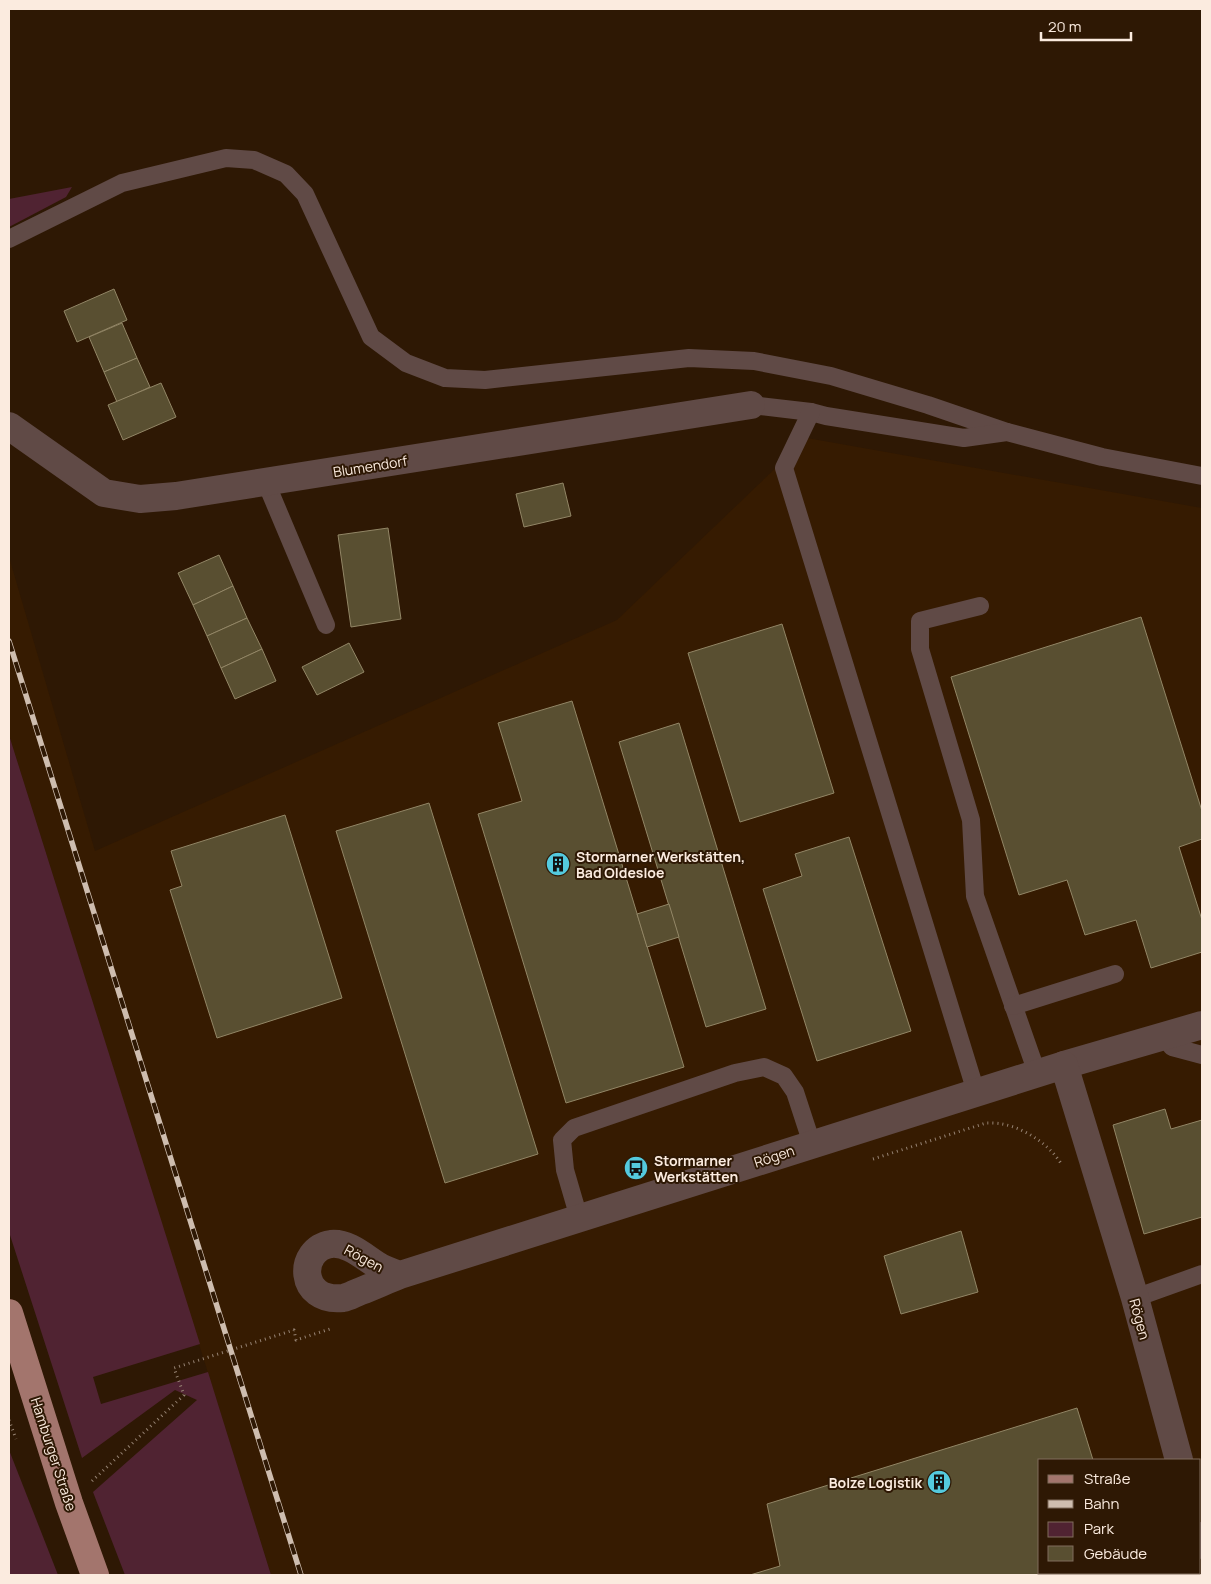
<svg xmlns="http://www.w3.org/2000/svg" width="1211" height="1584" font-family="Manrope,sans-serif">
<style>
.built{fill:#361b01;fill-rule:evenodd}
.green{fill:#502332}
.building{fill:#594f31;stroke:#928666}
.lines{fill:none;stroke-linecap:round;stroke-linejoin:round}
.path{stroke:#968373;stroke-width:3;stroke-dasharray:1 4;stroke-linecap:butt}
.lane{stroke:#604a46;stroke-width:18}
.street{stroke:#604a46;stroke-width:28}
.primary{stroke:#a3756d;stroke-width:28}
.rail-casing{stroke:#cebdaf;stroke-width:5.5}
.rail{stroke:#2e1804;stroke-width:4;stroke-dasharray:11;stroke-linecap:butt}
.labels{text-anchor:middle;dominant-baseline:central;stroke-width:4;stroke-linejoin:round;paint-order:stroke}
.street-label{font-size:14px;fill:#fbebdf;stroke:#2e1804}
.poi-label{font-size:14px;font-weight:bold;fill:#fbebdf;stroke:#2e1804;text-anchor:start}
</style>
<rect width="100%" height="100%" fill="#2e1804"/>
<path class="built" d="M807,438L1202,508V1575H271L9,735V557L95,851L617,620ZM1040,1460H1200V1573H1040Z"/>
<g class="green">
<polygon points="72,187 66,197 9,227 9,199"/>
<polygon points="9,735 200,1344 93,1377 101,1404 208,1372 271,1575 125,1575 93,1492 197,1400 175,1390 82,1458 9,1232"/>
<polygon points="9,1450 58,1575 9,1575"/>
</g>
<g class="building">
<polygon points="114,289 127,320 77,342 64,311"/>
<polygon points="122,323 137,358 104,372 89,337"/>
<polygon points="137,358 150,387 117,402 104,372"/>
<polygon points="161,383 176,417 123,440 108,405"/>
<polygon points="563,483 571,516 524,527 516,494"/>
<polygon points="388,528 401,619 351,627 338,535"/>
<polygon points="219,555 233,586 193,605 178,573"/>
<polygon points="233,586 247,618 207,636 193,605"/>
<polygon points="1141,617 1202,811 1202,839 1179,847 1202,920 1202,952 1151,968 1136,920 1085,935 1067,880 1019,895 951,677"/>
<polygon points="247,618 262,649 221,668 207,636"/>
<polygon points="782,624 834,793 740,822 688,653"/>
<polygon points="349,643 364,672 317,695 302,667"/>
<polygon points="262,649 276,681 235,699 221,668"/>
<polygon points="572,701 684,1067 566,1103 478,814 522,801 498,723"/>
<polygon points="679,723 766,1009 706,1027 619,742"/>
<polygon points="429,803 538,1154 445,1183 336,831"/>
<polygon points="285,815 342,998 217,1038 170,890 182,886 171,851"/>
<polygon points="849,837 911,1031 817,1061 763,889 802,876 795,854"/>
<polygon points="669,904 679,937 647,947 637,914"/>
<polygon points="1165,1109 1171,1129 1202,1120 1202,1217 1144,1234 1113,1125"/>
<polygon points="961,1231 978,1292 901,1314 884,1256"/>
<polygon points="1077,1408 1093,1460 1040,1460 1040,1573 1127,1573 1127,1575 750,1575 780,1566 767,1504"/>
</g>
<g class="lines">
<g class="path">
<path d="M873,1159L986,1123C991,1123 997,1123 1002,1124C1025,1128 1050,1145 1062,1165"/>
<polyline points="9,1420 16,1439"/>
<polyline points="92,1481 184,1395 174,1368 294,1330 296,1340 333,1328"/>
</g>
<g class="lane">
<polyline points="9,239 122,183 226,158 254,160 286,174 305,194 371,337 406,363 445,378 485,380 689,358 754,361 831,376 928,405 1007,432"/>
<polyline points="751,405 811,412 826,416 964,438 1007,432 1102,457 1202,476"/>
<polyline points="811,412 784,468 976,1092"/>
<polyline points="263,482 270,492 326,625"/>
<polyline points="980,606 920,621 920,649 971,820 975,896 1037,1073"/>
<polyline points="1013,1006 1115,974"/>
<polyline points="1164,1036 1172,1047 1202,1055"/>
<polyline points="579,1218 565,1170 562,1140 574,1128 735,1073 764,1067 784,1076 795,1092 812,1144"/>
<polyline points="1135,1298 1202,1274"/>
</g>
<g class="street">
<polyline points="9,426 104,493 140,499 176,496 751,405"/>
<polyline points="1064,1065 1202,1025"/>
<path d="M400,1275C394,1273 388,1271 382,1268C367,1260 350,1242 331,1244C297,1249 298,1303 343,1298C349,1297 355,1293 361,1291C374,1286 387,1280 400,1275L1064,1065L1135,1298L1179,1460"/>
<polyline points="1200,1536 1202,1545"/>
</g>
<polyline class="primary" points="9,1313 69,1503 95,1575"/>
<g class="rail-casing">
<polyline id="rail" points="9,641 301,1575"/>
</g>
<use href="#rail" class="rail"/>
</g>
<defs>
<g id="building-disc" transform="scale(1.25)"><circle r="9.5" fill="#54cade" stroke="#2e1804"/><path d="M-4-6H4V6H1V3H-1V6H-4ZM-2.5-4.3h1.7v1.8h-1.7ZM.8-4.3h1.7v1.8H.8ZM-2.5-1h1.7V.8h-1.7ZM.8-1h1.7V.8H.8Z" fill="#111"/></g>
<g id="bus-disc" transform="scale(1.25)"><circle r="9.5" fill="#54cade" stroke="#2e1804"/><path d="M-5-6H5V4H4V6H2V4H-2V6H-4V4H-5ZM-3.5-4V0h7V-4ZM-3.5 1.2v1.5H-2V1.2ZM2 1.2v1.5H3.5V1.2Z" fill="#111"/></g>
</defs>
<g fill-rule="evenodd">
<use href="#building-disc" x="558" y="864"/>
<use href="#bus-disc" x="636" y="1168"/>
<use href="#building-disc" x="939" y="1482"/>
</g>
<g class="labels">
<g class="street-label">
<text transform="translate(370 466) rotate(-9)">Blumendorf</text>
<text transform="translate(774 1156) rotate(-18)">Rögen</text>
<text transform="translate(364 1258) rotate(28)">Rögen</text>
<text transform="translate(1140 1319) rotate(75)">Rögen</text>
<text transform="translate(54 1454) rotate(72)">Hamburger Straße</text>
</g>
<g class="poi-label">
<text x="576" y="856">Stormarner Werkstätten,<tspan x="576" dy="16">Bad Oldesloe</tspan></text>
<text x="654" y="1160">Stormarner<tspan x="654" dy="16">Werkstätten</tspan></text>
<text x="922" y="1482" text-anchor="end">Bolze Logistik</text>
</g>
</g>
<rect width="1211" height="1584" fill="none" stroke="#fbebdf" stroke-width="20"/>
<rect x="1038" y="1459" width="162" height="115" fill="#2e1804" stroke="#806c5c"/>
<rect x="1048" y="1475" width="25" height="8" fill="#a3756d" stroke="#806c5c"/>
<text x="1084" y="1484" font-size="15" fill="#fbebdf">Straße</text>
<rect x="1048" y="1500" width="25" height="8" fill="#cebdaf" stroke="#806c5c"/>
<text x="1084" y="1509" font-size="15" fill="#fbebdf">Bahn</text>
<rect x="1048" y="1522" width="25" height="15" fill="#502332" stroke="#806c5c"/>
<text x="1084" y="1534" font-size="15" fill="#fbebdf">Park</text>
<rect x="1048" y="1546" width="25" height="15" fill="#594f31" stroke="#806c5c"/>
<text x="1084" y="1559" font-size="15" fill="#fbebdf">Gebäude</text>
<path d="M1041 32v8h90v-8" fill="none" stroke="#fbebdf" stroke-width="2.5"/>
<text x="1048" y="32" font-size="15" fill="#fbebdf" stroke="#2e1804" stroke-width="4" paint-order="stroke">20 m</text>
</svg>
